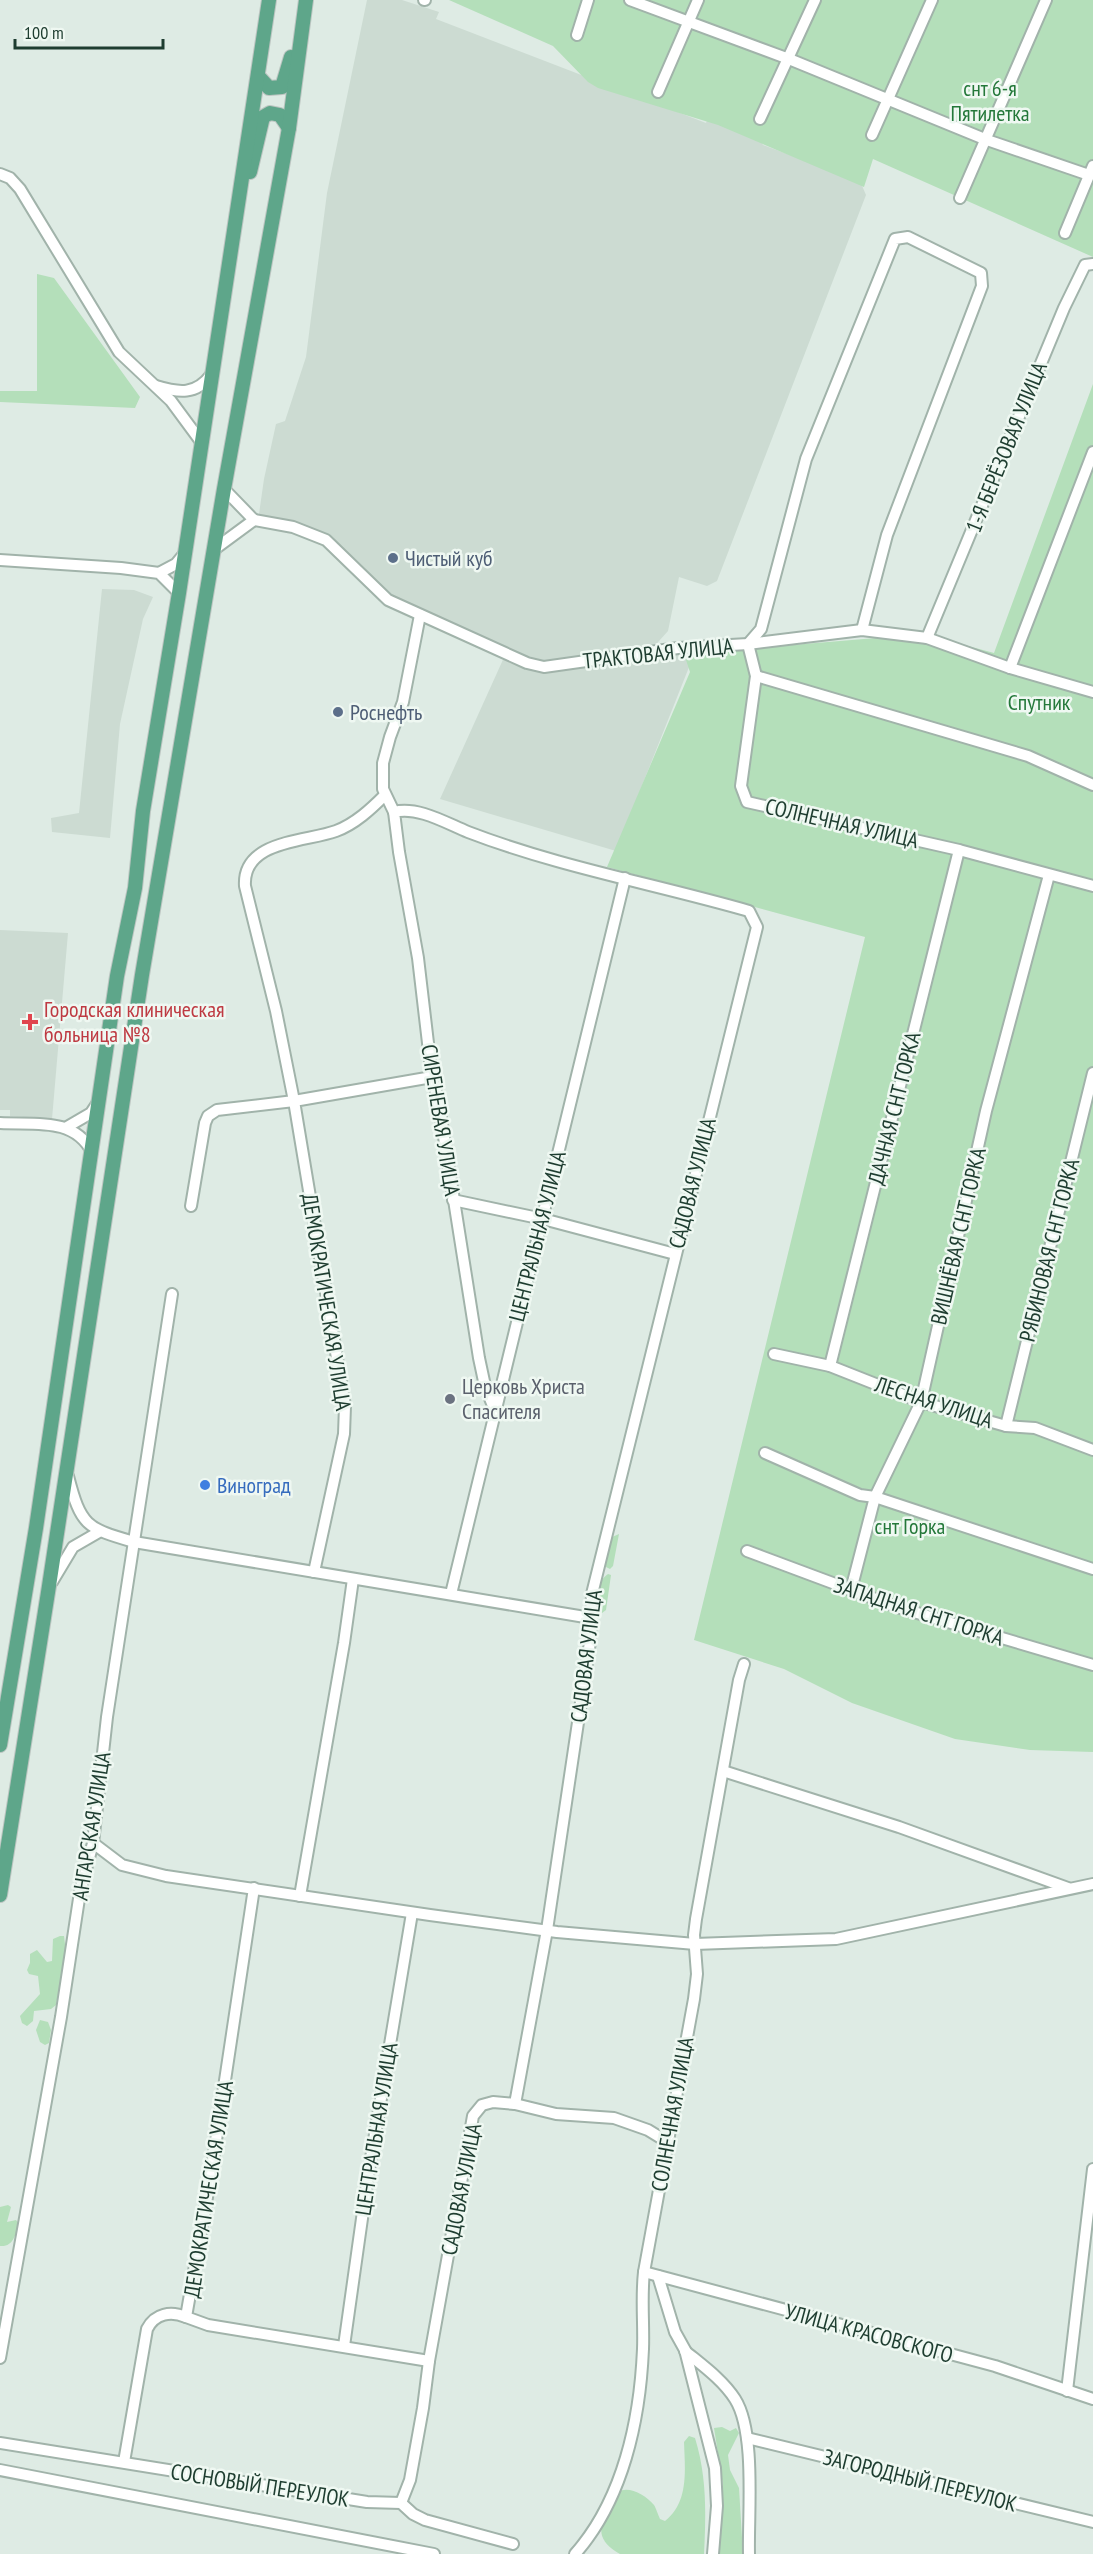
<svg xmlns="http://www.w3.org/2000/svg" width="1093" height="2554" font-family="'PT Sans Narrow',sans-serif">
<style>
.built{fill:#ccdbd2}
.green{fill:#b4dfba}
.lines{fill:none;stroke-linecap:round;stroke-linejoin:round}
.minor-casing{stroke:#a1b3aa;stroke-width:14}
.major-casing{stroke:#bcc5c1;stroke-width:16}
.minor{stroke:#fff;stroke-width:10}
.major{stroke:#5ea68a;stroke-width:14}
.service-dot{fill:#5c6f8a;stroke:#eff8f2;stroke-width:2}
.health-dot{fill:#e0444e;stroke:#eff8f2;stroke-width:2}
.worship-dot{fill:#6b7280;stroke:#eff8f2;stroke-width:2}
.shop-dot{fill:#3f7fe0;stroke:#eff8f2;stroke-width:2}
.labels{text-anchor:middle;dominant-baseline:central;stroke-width:5;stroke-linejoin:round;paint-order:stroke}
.park-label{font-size:22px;fill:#24783a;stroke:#eff8f2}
.street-label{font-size:22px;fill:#1e3d30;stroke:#eff8f2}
.service-label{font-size:22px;fill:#4e5e75;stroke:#eff8f2;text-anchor:start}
.health-label{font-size:22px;fill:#be3a42;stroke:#eff8f2;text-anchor:start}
.worship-label{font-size:22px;fill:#5b616d;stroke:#eff8f2;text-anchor:start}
.shop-label{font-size:22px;fill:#366cbe;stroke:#eff8f2;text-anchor:start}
</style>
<rect width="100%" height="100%" fill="#deebe4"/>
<g class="built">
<polygon points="367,0 402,0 439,12 436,19 706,123 708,118 757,132 763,145 860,181 866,195 717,581 707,586 679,577 668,631 650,651 697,647 616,851 440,799 506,653 388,600 326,540 258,521 264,479 276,424 285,421 306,357 327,193"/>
<polygon points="102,589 134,590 153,597 143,619 120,724 110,838 52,832 51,818 79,813"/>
<polygon points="0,930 68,933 52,1119 10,1116 10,1110 0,1110"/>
</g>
<g class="green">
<polygon points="449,0 1093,0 1093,257 873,159 864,187 718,125 598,88 588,82 553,46"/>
<polygon points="37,274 54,278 140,397 135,408 0,402 0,391 37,391"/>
<polygon points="1093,384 1093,1752 1030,1750 955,1739 852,1703 784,1669 694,1640 865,937 607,867 690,672 684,654 924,634 994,653"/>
<polygon points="619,1534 613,1566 610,1569 606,1567 605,1563 610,1538"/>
<path d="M608,1574L611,1575L606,1610L602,1613L596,1605C599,1594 597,1581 608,1574Z"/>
<polygon points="60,1936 64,1936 66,1952 56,2005 51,2009 34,2011 33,2021 27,2026 22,2023 20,2016 40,1994 38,1976 29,1974 27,1970 30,1963 30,1954 37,1950 47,1962 52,1961 53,1939"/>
<polygon points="40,2020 48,2022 51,2030 49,2043 45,2045 40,2042 36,2030"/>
<path d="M8,2205L11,2207L7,2222L16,2220L20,2225C14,2235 14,2247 0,2246V2207Z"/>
<polygon points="722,2427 730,2431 736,2428 739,2433 728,2455 730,2470 739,2488 743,2554 718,2554 723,2485 714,2428"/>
<path d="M689,2436L695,2438C707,2477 706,2514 704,2554H620C587,2535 605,2519 618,2492C628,2485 646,2495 654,2505C656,2508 658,2515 660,2519L665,2521C689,2502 685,2470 684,2442Z"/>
</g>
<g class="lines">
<g class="minor-casing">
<g id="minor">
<polyline points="424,0 425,0"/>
<polyline points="630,0 789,59 987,140 1089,175"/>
<polyline points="577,35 588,0"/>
<polyline points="658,92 698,0"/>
<polyline points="760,119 815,0"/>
<polyline points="872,135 932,0"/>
<polyline points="0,174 10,178 20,189 119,352 171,401 202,443"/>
<polyline points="960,198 1046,0"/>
<polyline points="1065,233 1093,166"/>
<path d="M156,386C179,393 196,395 211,375"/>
<polyline points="224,489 254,520"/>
<polyline points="254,520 293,527 326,540 388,600 527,663 544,667 678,648 748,644 862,630 927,638 1010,668 1093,692"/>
<polyline points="216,548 254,520"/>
<polyline points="0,560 121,568 159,573 179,593"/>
<polyline points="159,573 176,564 185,553"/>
<polyline points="927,638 1064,308 1085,265 1093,264"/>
<polyline points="748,644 761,629 806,459 895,239 908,237 981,273 982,286 887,535 862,630"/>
<polyline points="748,644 756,676 741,786 747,802 959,850 1093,886"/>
<polyline points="1010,668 1093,452"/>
<polyline points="756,676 1028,756 1093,785"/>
<polyline points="394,812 383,789 383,763 390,737 403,702 420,615"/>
<path d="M0,1123C35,1125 74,1117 92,1152"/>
<polyline points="67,1127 91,1113 97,1104"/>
<polyline points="453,1200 543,1219 675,1254"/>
<path d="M191,1206L205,1123L208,1116L217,1110L294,1101L276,1011L245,886C242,840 306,842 336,831C355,824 371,809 385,795"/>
<polyline points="774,1354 830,1366 921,1402 1006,1426 1035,1428 1093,1450"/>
<polyline points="830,1366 959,850"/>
<polyline points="1006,1426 1093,1073"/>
<polyline points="765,1453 860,1495 875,1497 1093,1569"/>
<path d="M68,1476C81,1526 86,1528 134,1542L591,1618"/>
<polyline points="747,1551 897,1607 1093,1665"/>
<polyline points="314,1572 344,1434 345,1406 294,1101 432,1077"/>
<polyline points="52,1582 73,1547 99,1532"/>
<polyline points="851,1590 875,1497 921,1402 986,1111 1049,875"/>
<polyline points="451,1594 625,878"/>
<polyline points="723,1771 899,1827 1068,1888"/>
<polyline points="93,1843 122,1865 166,1876 430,1915 557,1932 695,1944 836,1939 1093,1884"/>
<polyline points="254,1888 210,2180 186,2317 208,2325 429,2361"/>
<polyline points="300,1896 344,1643 353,1579"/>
<polyline points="515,2104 556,2114 614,2118 648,2130 666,2141"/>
<polyline points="644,2272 995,2366 1093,2399"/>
<polyline points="658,2276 675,2332 685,2350 715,2468 717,2506 713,2554"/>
<polyline points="344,2346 368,2176 412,1913"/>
<path d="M685,2351C702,2365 723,2380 735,2399C756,2432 748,2513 749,2554"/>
<polyline points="0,2358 61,2017 80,1892 93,1843 107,1717 172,1294"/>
<polyline points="1067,2391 1093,2169"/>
<polyline points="747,2438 1093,2522"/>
<polyline points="0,2443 367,2502 401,2503 413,2514 425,2520 513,2544"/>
<path d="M124,2462L147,2329C155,2313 171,2311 186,2317"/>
<polyline points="0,2470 434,2554"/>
<path d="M401,2503L410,2480L423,2408L429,2361L473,2116L482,2105L493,2102L515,2104L547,1930L590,1642L592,1594L757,927L749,911C655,884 559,867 468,832C446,823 418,806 394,812L399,852L418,958L432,1077L438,1099L479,1358L485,1386L496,1413"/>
<path d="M575,2554C623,2500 640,2420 643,2349C644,2323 641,2298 644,2272L694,1999L697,1974L694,1935L696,1919L739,1680L744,1664"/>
</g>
</g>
<g class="major-casing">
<g id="major">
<polyline points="258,76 269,88 282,87 291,57"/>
<polyline points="250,172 263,117 270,113 280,115 289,128"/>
<polyline points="0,1745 36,1528 117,976 135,888 143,811 179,593 269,0"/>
<polyline points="0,1895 49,1586 142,975 224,489 289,128 306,0"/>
</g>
</g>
<use href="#minor" class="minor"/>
<use href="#major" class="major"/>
</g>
<g class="service-dot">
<circle cx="393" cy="558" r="6"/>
<circle cx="338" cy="712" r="6"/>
</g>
<path class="health-dot" d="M27 1013h6v6h6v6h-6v6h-6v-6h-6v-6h6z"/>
<circle class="worship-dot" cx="450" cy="1399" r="6"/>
<circle class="shop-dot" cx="205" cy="1485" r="6"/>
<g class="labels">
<g class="park-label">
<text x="990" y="88">снт 6-я<tspan x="990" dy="25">Пятилетка</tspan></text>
<text x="1039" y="702">Спутник</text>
<text x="910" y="1526">снт Горка</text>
</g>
<g class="street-label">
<text transform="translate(1006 447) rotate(-68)">1-Я БЕРЁЗОВАЯ УЛИЦА</text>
<text transform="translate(658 653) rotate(-6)">ТРАКТОВАЯ УЛИЦА</text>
<text transform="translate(842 823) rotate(13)">СОЛНЕЧНАЯ УЛИЦА</text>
<text transform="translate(894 1108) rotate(-76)">ДАЧНАЯ СНТ ГОРКА</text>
<text transform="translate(441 1120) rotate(81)">СИРЕНЕВАЯ УЛИЦА</text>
<text transform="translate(692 1183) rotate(-76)">САДОВАЯ УЛИЦА</text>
<text transform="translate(537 1236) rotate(-76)">ЦЕНТРАЛЬНАЯ УЛИЦА</text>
<text transform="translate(958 1236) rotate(-77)">ВИШНЁВАЯ СНТ ГОРКА</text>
<text transform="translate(1049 1250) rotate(-76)">РЯБИНОВАЯ СНТ ГОРКА</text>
<text transform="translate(327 1302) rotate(81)">ДЕМОКРАТИЧЕСКАЯ УЛИЦА</text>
<text transform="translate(934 1402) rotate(18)">ЛЕСНАЯ УЛИЦА</text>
<text transform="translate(919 1611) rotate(18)">ЗАПАДНАЯ СНТ ГОРКА</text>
<text transform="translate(586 1656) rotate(-83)">САДОВАЯ УЛИЦА</text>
<text transform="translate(91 1826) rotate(-81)">АНГАРСКАЯ УЛИЦА</text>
<text transform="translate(672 2114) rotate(-80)">СОЛНЕЧНАЯ УЛИЦА</text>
<text transform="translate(376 2129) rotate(-81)">ЦЕНТРАЛЬНАЯ УЛИЦА</text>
<text transform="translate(208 2189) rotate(-81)">ДЕМОКРАТИЧЕСКАЯ УЛИЦА</text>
<text transform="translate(461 2189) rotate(-79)">САДОВАЯ УЛИЦА</text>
<text transform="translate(869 2333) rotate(15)">УЛИЦА КРАСОВСКОГО</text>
<text transform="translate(920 2480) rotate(14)">ЗАГОРОДНЫЙ ПЕРЕУЛОК</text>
<text transform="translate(260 2485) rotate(9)">СОСНОВЫЙ ПЕРЕУЛОК</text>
</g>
<g class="service-label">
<text x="405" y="558">Чистый куб</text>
<text x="350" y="712">Роснефть</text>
</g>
<g class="health-label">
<text x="44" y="1009">Городская клиническая<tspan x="44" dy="25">больница №8</tspan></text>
</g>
<g class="worship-label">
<text x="462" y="1386">Церковь Христа<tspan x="462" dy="25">Спасителя</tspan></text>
</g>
<g class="shop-label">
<text x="217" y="1485">Виноград</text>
</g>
</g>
<path d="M15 39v9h148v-9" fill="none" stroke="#1e3d30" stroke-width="3"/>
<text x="24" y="39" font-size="18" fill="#1e3d30" stroke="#eff8f2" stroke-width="4.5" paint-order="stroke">100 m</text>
</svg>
